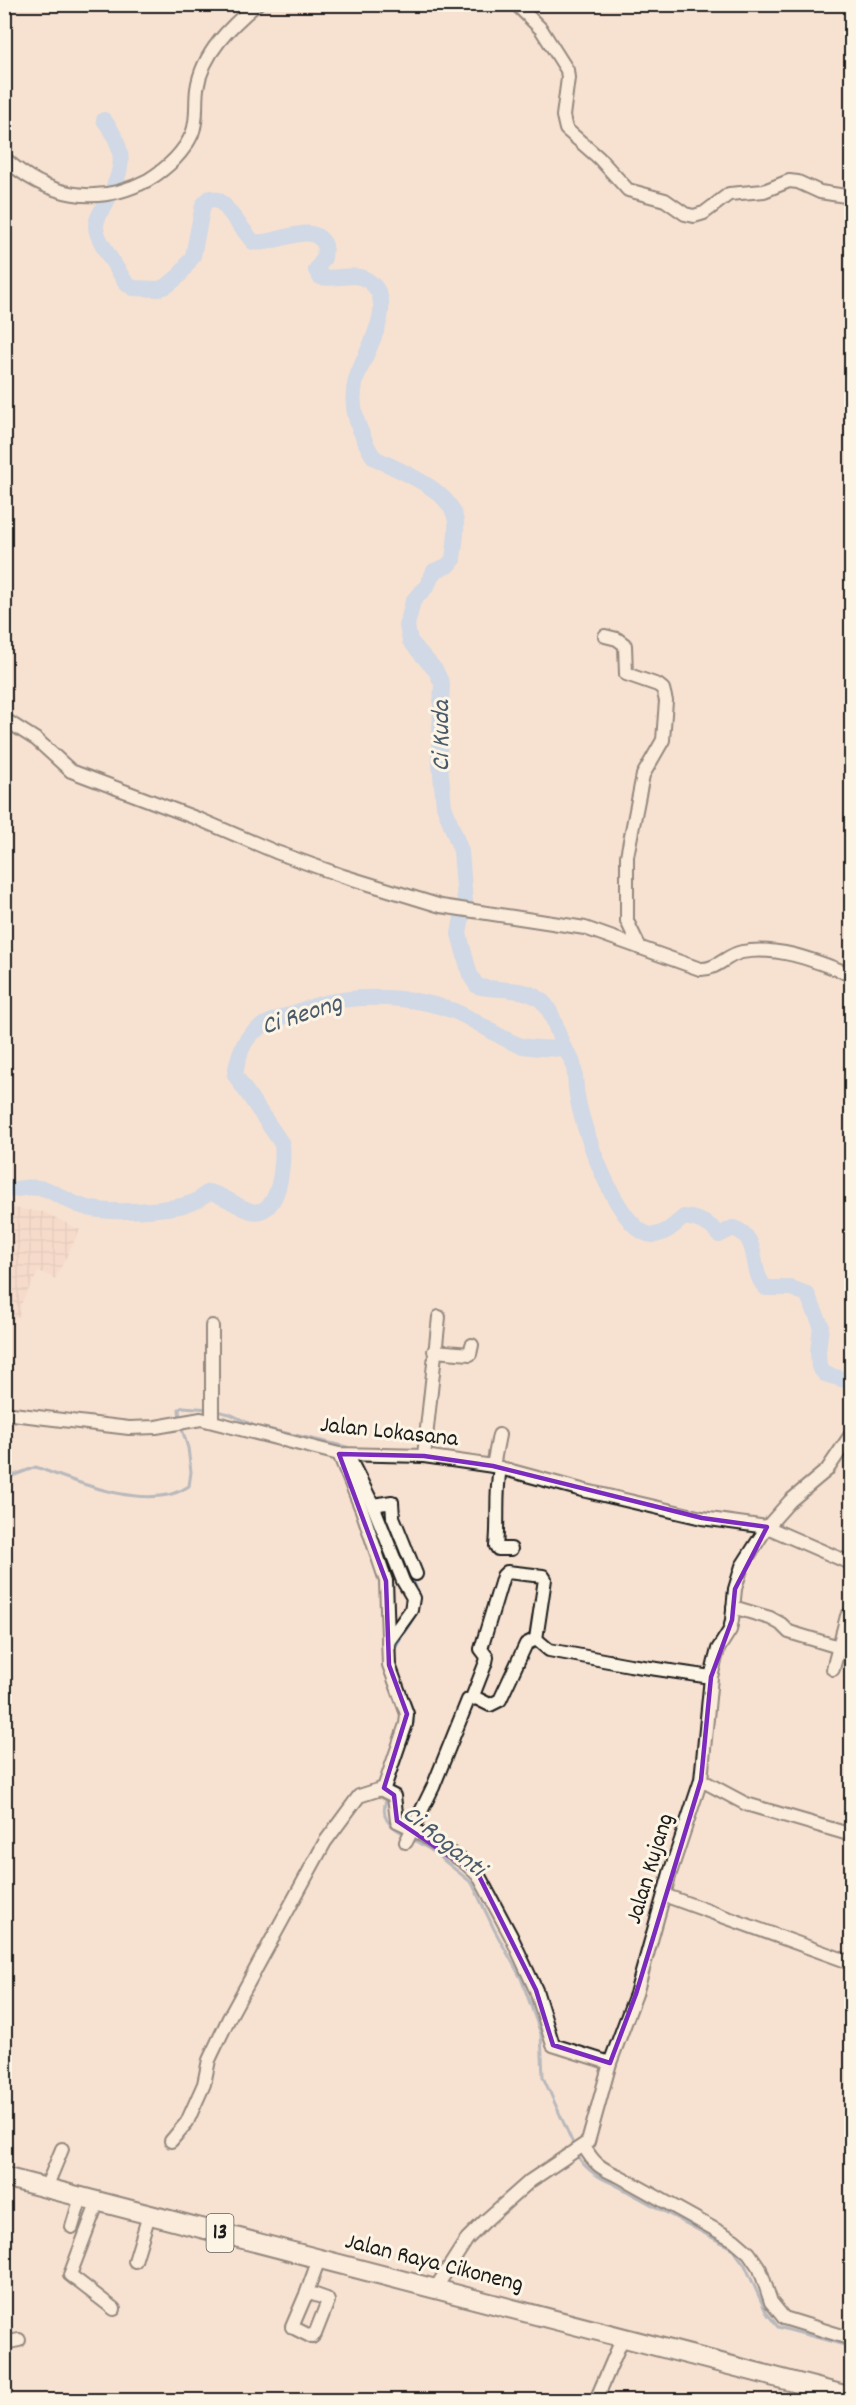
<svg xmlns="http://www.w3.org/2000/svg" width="856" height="2405" font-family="Dekko,sans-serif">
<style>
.industrial{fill:url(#industrial-grid)}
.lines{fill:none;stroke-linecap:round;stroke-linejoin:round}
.stream{stroke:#6c87a2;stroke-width:3}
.river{stroke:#a1cefc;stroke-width:16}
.minor-casing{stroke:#1c1c1c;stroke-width:16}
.highway-casing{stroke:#1c1c1c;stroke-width:22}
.minor{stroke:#fcf5e5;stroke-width:12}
.highway{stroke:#fcf5e5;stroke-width:18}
.marked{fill:none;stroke:#7b2cbf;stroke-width:4.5;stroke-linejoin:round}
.labels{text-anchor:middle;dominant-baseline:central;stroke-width:6;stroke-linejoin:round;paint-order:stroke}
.shield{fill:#fcf5e5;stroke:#5f5d58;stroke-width:1.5}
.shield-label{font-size:22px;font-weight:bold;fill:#1c1c1c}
.street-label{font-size:24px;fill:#1c1c1c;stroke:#fcf5e5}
.water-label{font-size:26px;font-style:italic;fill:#4b5a6a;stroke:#fcf5e5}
</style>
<defs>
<pattern id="industrial-grid" width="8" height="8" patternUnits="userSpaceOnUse" patternTransform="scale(1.5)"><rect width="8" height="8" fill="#f3d3c3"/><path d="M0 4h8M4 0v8" fill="none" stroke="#d0b5a7"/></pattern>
</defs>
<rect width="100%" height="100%" fill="#f7e1d1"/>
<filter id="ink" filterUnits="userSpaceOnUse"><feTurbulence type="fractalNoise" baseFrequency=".0167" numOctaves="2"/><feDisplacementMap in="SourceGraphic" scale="12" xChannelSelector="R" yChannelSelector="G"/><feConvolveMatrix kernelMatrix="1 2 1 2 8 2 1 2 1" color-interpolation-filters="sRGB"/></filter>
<g filter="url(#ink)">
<polygon class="industrial" points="5,1207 44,1212 80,1230 55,1279 39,1271 21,1304 19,1316 5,1322"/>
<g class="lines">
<g class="stream">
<polyline points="216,1411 230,1414 255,1426 339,1445 347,1447 349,1450"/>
<polyline points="180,1419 179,1409 183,1407 210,1409"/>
<path d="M4,1479L36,1467C75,1482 151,1513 189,1486L191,1472L188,1448L181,1426"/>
<path d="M388,1526L418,1592C423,1618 400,1629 394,1652"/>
<polyline points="390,1791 413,1723 413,1711 403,1686"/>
<path d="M387,1797C379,1818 389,1826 406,1835"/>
<polyline points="412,1839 431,1850 472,1883 494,1929 521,1978 541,2034 543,2077 575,2148"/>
<path d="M577,2155C585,2169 597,2177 612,2183L733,2249L745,2265L766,2312L778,2327L852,2347"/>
</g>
<g class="river">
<path d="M104,120C129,153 123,170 105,205C101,211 96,219 96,226C95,238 119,271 126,283L133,288L159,289L168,285L179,276L193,256L203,205L210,198L218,200L224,205L253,242C278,246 311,219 325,245L324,258L316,270L320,277C337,281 355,270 370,282C399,305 364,352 356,380C351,398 354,418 362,434C366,443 369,452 375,458C401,472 454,490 456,523C457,535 454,548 453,560L447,566L434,571L427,586L413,601L407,626L410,641L436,671L442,684L439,754L444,806L461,851L465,901L459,934L470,975L477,986C498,992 525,985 543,1002C554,1013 557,1034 564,1048C567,1053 572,1058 573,1064C576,1074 575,1085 577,1095C581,1125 618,1234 653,1235C665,1235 675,1224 684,1217C696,1218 712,1224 719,1235L733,1228C762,1237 748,1271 766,1288H791L807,1294L821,1325L818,1352L819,1367L825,1374L852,1382"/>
<path d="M4,1191C20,1188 40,1184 54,1193C66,1199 75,1205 88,1208C110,1214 177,1211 198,1200C201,1198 205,1194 209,1192C225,1195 236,1207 251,1211C280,1218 284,1163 282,1144L235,1075C241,1035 254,1026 292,1014C308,1008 324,1002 341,1000C377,995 420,998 454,1011C477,1020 496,1037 519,1045C530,1049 552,1048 564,1049"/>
</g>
<g class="minor-casing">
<g id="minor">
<polyline points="516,4 541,29 567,70 568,78 563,116 566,129 599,158 628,190 665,200 685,214 694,216 704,213 729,194 764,191 789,181 798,182 820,192 852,197"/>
<path d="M4,158C47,197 97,207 148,180C166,169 183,154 192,134C198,120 195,104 197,89C202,53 231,26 257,4"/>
<polyline points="605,636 617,639 625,645 626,674 658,685 663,689 666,701 663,740 643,775 627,856 627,921 640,948"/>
<path d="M4,719L37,740L71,771L201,820L276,852L343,876L441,906L585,928L700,969C717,970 726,955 742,952C779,945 818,962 852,975"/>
<polyline points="434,1351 470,1354 472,1345"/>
<polyline points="4,1413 129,1428 156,1427 201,1419 339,1454 424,1456 493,1466 582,1490 702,1518 767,1527 852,1564"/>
<polyline points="212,1421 212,1326"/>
<polyline points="339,1454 362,1510 386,1581 389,1665 407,1714 406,1724 384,1788 384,1791 394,1796 397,1821 412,1828 464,1862 479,1876 511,1936 536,1990 553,2045 610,2063"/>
<polyline points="348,1456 373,1505 403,1581 413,1598 411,1610 388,1642"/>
<polyline points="424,1456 439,1317"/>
<polyline points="493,1466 499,1435"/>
<path d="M500,1468C495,1496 499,1519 496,1546L498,1549H511"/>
<polyline points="373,1505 392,1502 393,1517 416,1574"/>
<polyline points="733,1607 770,1618 781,1624 789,1632 852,1651"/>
<polyline points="833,1669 847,1616"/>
<polyline points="472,1698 486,1662 487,1657 481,1649 503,1576 507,1572 543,1576 545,1579 536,1639"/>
<polyline points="701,1780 746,1804 852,1835"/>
<polyline points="406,1842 433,1787 468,1700 476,1698 490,1705 500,1700 526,1644 536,1639 549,1650 630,1665 711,1677"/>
<polyline points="664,1895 852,1963"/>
<polyline points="171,2141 187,2122 204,2084 209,2060 229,2018 325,1842 359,1796 384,1788"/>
<path d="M584,2146C593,2163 601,2169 619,2176L734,2240L749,2253L760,2269L771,2302L784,2318L852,2339"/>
<polyline points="46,2188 62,2149"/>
<polyline points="98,2201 70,2275 114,2309"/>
<polyline points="72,2227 81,2197"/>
<polyline points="135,2261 149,2215"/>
<polyline points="435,2289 467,2239 485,2221 530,2181 588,2142 610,2063 636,1994 670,1873 701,1780 711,1677 718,1649 730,1630 732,1620 735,1589 742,1566 767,1527 790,1501 827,1470 852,1433"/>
<polyline points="307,2292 292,2327 312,2337 315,2334 328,2301 327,2299 307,2292 319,2259"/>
<polyline points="4,2343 19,2340"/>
<polyline points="596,2400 623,2337"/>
</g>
</g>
<g class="highway-casing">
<polyline id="highway" points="4,2177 852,2397"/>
</g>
<use href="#minor" class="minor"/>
<use href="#highway" class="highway"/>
</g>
</g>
<path d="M0 0H856V2405H0ZM339,1454L424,1456L493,1466L702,1518L767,1527L735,1589L732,1620L711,1677L701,1780L636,1994L610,2063L553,2045L536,1990L479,1876L397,1821L394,1795L384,1788L407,1714L389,1665L386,1581Z" fill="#f7e1d1" fill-opacity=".55" fill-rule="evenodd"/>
<path class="marked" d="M339,1454L424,1456L493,1466L702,1518L767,1527L735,1589L732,1620L711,1677L701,1780L636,1994L610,2063L553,2045L536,1990L479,1876L397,1821L394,1795L384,1788L407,1714L389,1665L386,1581Z"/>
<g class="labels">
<rect class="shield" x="206.5" y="2214" width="27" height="38" rx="4.5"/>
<g class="shield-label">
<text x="220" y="2233">13</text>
</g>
<g class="street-label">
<text transform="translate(389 1433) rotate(6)">Jalan Lokasana</text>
<text transform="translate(651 1869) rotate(-73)">Jalan Kujang</text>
<text transform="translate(434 2264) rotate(14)">Jalan Raya Cikoneng</text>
</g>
<g class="water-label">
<text transform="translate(442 736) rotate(-90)">Ci Kuda</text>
<text transform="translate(302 1016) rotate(-18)">Ci Reong</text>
<text transform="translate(443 1842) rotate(39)">Ci Roganti</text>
</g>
</g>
<rect width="856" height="2405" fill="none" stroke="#fcf5e5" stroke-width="24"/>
<rect x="12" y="12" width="832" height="2381" fill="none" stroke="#1c1c1c" stroke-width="2" filter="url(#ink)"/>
</svg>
